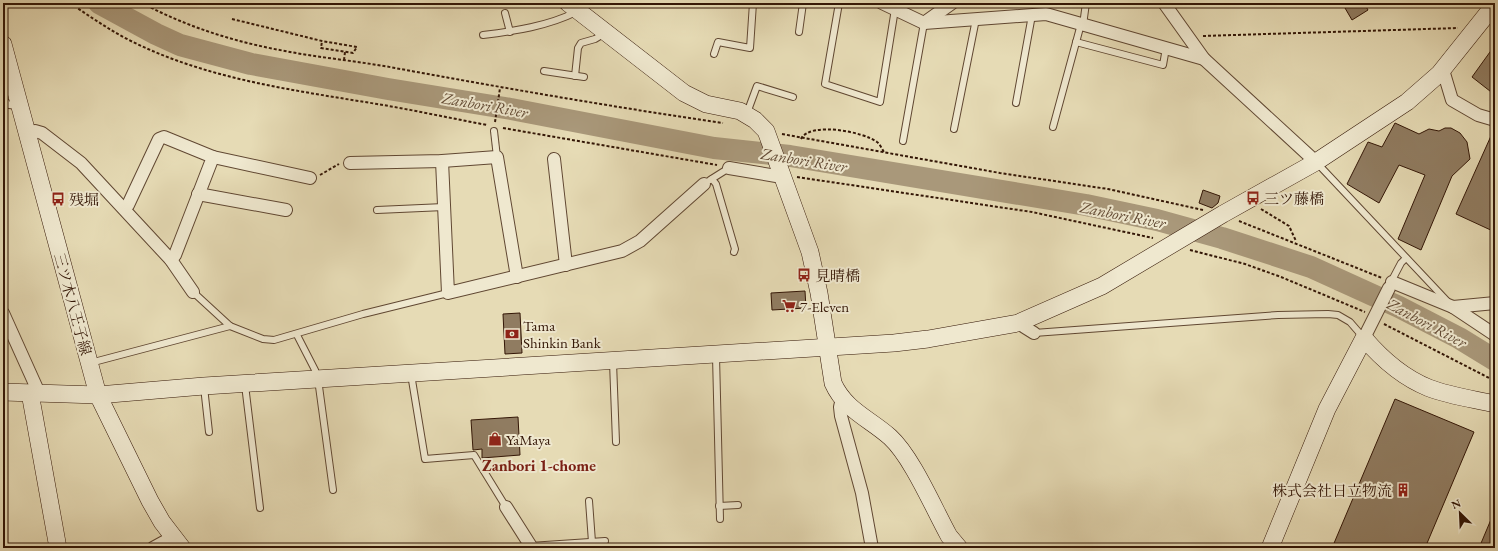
<svg xmlns="http://www.w3.org/2000/svg" width="1498" height="551" font-family="'EB Garamond','Noto Serif JP',serif">
<style>
.lines{fill:none;stroke-linecap:round;stroke-linejoin:round}
.river{stroke:#a9987a;stroke-width:22}
.building{fill:#907c61;stroke:#331606}
.lane-casing{stroke:#604732;stroke-width:8}
.street-casing{stroke:#604732;stroke-width:14}
.secondary-casing{stroke:#331606;stroke-width:18}
.path{stroke:#331606;stroke-width:2;stroke-dasharray:3 2;stroke-linecap:butt}
.lane{stroke:#efe8cf;stroke-width:6}
.street{stroke:#efe8cf;stroke-width:12}
.secondary{stroke:#efe8cf;stroke-width:17}
.labels{text-anchor:middle;dominant-baseline:central;stroke-width:4;stroke-linejoin:round;paint-order:stroke}
.poi-label{font-size:15px;fill:#331606;stroke:#efe8cf;text-anchor:start}
.street-label{font-size:15px;fill:#331606;stroke:#efe8cf}
.water-label{font-size:16px;font-style:italic;fill:#624a34;stroke:#efe8cf}
.neighbourhood-label{font-size:16px;font-weight:bold;fill:#7a1f14;stroke:#efe8cf}
</style>
<rect width="100%" height="100%" fill="#e6dbb5"/>
<filter id="stains"><feTurbulence type="fractalNoise" baseFrequency=".005" numOctaves="4"/><feColorMatrix values="0 0 0 0 .2 0 0 0 0 .09 0 0 0 0 .02 0 0 0 .5 -.17"/></filter>
<radialGradient id="worn" r=".72"><stop offset=".6" stop-color="#630" stop-opacity="0"/><stop offset="1" stop-color="#630" stop-opacity=".3"/></radialGradient>
<g class="lines">
<polyline class="river" points="99,3 156,34 180,45 251,64 388,89 511,109 714,148 790,156 1086,205 1157,220 1222,238 1311,267 1399,307 1459,338 1495,360"/>
</g>
<g class="building">
<polygon points="1354,3 1364,3 1368,10 1352,20 1345,8"/>
<polygon points="1495,45 1495,95 1472,77"/>
<polygon points="1395,123 1419,134 1429,129 1439,131 1445,128 1451,128 1460,133 1467,142 1470,159 1452,176 1421,250 1398,239 1425,175 1399,165 1379,203 1347,184 1368,142 1382,147"/>
<polygon points="1495,127 1495,232 1456,214"/>
<polygon points="1203,190 1220,196 1218,203 1212,208 1199,203"/>
<polygon points="805,291 806,308 772,310 771,293"/>
<polygon points="520,313 522,353 505,354 503,314"/>
<polygon points="1395,399 1474,432 1425,548 1332,548"/>
<polygon points="518,417 520,455 482,458 482,449 473,450 471,420"/>
<polygon points="1495,510 1495,548 1479,548"/>
</g>
<g class="lines">
<g class="lane-casing">
<g id="lane">
<polyline points="839,3 825,84 880,102 895,9"/>
<polyline points="505,13 510,32"/>
<polyline points="1083,25 1086,3"/>
<polyline points="799,32 803,3"/>
<path d="M483,35C515,31 548,26 576,12"/>
<polyline points="1076,42 1163,65 1166,48"/>
<polyline points="714,54 718,42 750,48 753,3"/>
<polyline points="544,71 584,77"/>
<polyline points="575,76 578,48 581,43 595,39 605,33"/>
<polyline points="3,99 9,105 19,106"/>
<polyline points="1016,103 1032,15"/>
<polyline points="747,113 757,86 793,97"/>
<polyline points="1053,127 1081,24"/>
<polyline points="954,129 976,19"/>
<polyline points="494,131 497,157"/>
<polyline points="903,141 924,23"/>
<polyline points="1317,163 1447,301"/>
<polyline points="712,179 716,184 735,249 734,252"/>
<polyline points="710,180 729,168"/>
<polyline points="377,210 444,207"/>
<polyline points="1391,282 1401,263 1406,258"/>
<polyline points="193,292 230,326 263,339 274,340 363,314 448,293"/>
<polyline points="1034,333 1278,315 1328,314 1338,315 1350,322 1363,337"/>
<polyline points="297,335 315,370 318,379 333,490"/>
<polyline points="716,356 720,519"/>
<polyline points="613,362 616,442"/>
<polyline points="90,363 230,326"/>
<polyline points="411,374 425,459 474,455 506,507"/>
<polyline points="245,385 260,508"/>
<polyline points="204,387 209,432"/>
<polyline points="589,501 592,542"/>
<polyline points="719,506 738,505"/>
<polyline points="530,546 605,541"/>
</g>
</g>
<g class="street-casing">
<g id="street">
<polyline points="882,3 924,23 1046,14 1204,59"/>
<polyline points="1164,3 1204,59 1316,162"/>
<polyline points="924,23 952,3"/>
<polyline points="1443,70 1452,100 1478,115 1495,120"/>
<polyline points="27,133 35,131 42,133 81,163 171,260 193,292"/>
<polyline points="213,157 310,178"/>
<polyline points="554,159 566,265"/>
<polyline points="442,161 448,293 622,251 640,241 704,184"/>
<polyline points="350,163 442,161 497,157 517,277"/>
<polyline points="729,168 782,177"/>
<polyline points="198,194 286,210"/>
<polyline points="124,208 128,205 159,139 164,137 213,157 175,255 171,260"/>
<polyline points="1392,282 1453,307 1495,335"/>
<polyline points="1453,307 1495,303"/>
<polyline points="3,313 39,393"/>
<polyline points="1018,323 1034,333"/>
<polyline points="1364,338 1389,288"/>
<polyline points="842,398 840,407 841,416 862,493 872,548"/>
<polyline points="506,507 532,548"/>
<polyline points="153,548 173,537"/>
</g>
</g>
<g class="secondary-casing">
<g id="secondary">
<path d="M568,3L684,93L706,104L740,111L755,120L766,131L810,252L819,293L833,383C845,410 870,419 890,437C912,457 934,509 949,536L959,548"/>
<polyline points="3,44 98,395 150,501 162,522 182,548"/>
<polyline points="3,392 98,395 204,386 894,343 928,339 1018,323 1102,286 1223,214 1316,162 1407,102 1439,74 1495,4"/>
<polyline points="30,393 58,548"/>
<path d="M1270,548L1327,409L1364,338C1381,358 1404,378 1429,388C1450,396 1473,399 1495,404"/>
</g>
</g>
<g class="path">
<path d="M70,3C89,16 108,29 129,40C206,79 292,90 377,104C413,110 450,118 487,125"/>
<path d="M142,3C187,27 235,42 285,51C321,58 358,61 395,68C504,88 613,107 723,123"/>
<polyline points="232,19 322,41 357,47 353,53 321,48 322,41"/>
<polyline points="1203,36 1458,28"/>
<polyline points="344,60 345,52"/>
<polyline points="495,122 500,88"/>
<polyline points="503,128 717,165"/>
<polyline points="782,134 1000,173 1108,189 1203,210"/>
<path d="M801,139C810,121 864,132 877,142C880,144 882,149 884,152"/>
<polyline points="320,175 339,164"/>
<polyline points="797,177 1032,212 1153,238"/>
<polyline points="1261,209 1289,226 1296,241"/>
<polyline points="1239,221 1382,278"/>
<polyline points="1190,250 1245,264 1281,277 1365,312"/>
<polyline points="1384,324 1495,381"/>
</g>
<use href="#lane" class="lane"/>
<use href="#street" class="street"/>
<use href="#secondary" class="secondary"/>
</g>
<defs>
<g id="bus-bare" transform="scale(1.08)"><path d="M-5-6H5V4H4V6H2V4H-2V6H-4V4H-5ZM-3.5-4V0h7V-4ZM-3.5 1.2v1.5H-2V1.2ZM2 1.2v1.5H3.5V1.2Z" fill="#8f2418" stroke="#efe8cf" stroke-width="2.5" paint-order="stroke"/></g>
<g id="supermarket-bare" transform="scale(1.08)"><path d="M-6-5.5h2.5l.6 2H6L4.5 2H-2.5L-4.4-4H-6ZM-1.5 3.2a1.3 1.3 0 1 0 .1 0ZM3 3.2a1.3 1.3 0 1 0 .1 0Z" fill="#8f2418" stroke="#efe8cf" stroke-width="2.5" paint-order="stroke"/></g>
<g id="bank-bare" transform="scale(1.08)"><path d="M-6-4H6V4H-6ZM0-2.3a2.3 2.3 0 1 0 0 4.6a2.3 2.3 0 1 0 0-4.6Z" fill="#8f2418" stroke="#efe8cf" stroke-width="2.5" paint-order="stroke"/></g>
<g id="shop-bare" transform="scale(1.08)"><path d="M-5-2.5h2.3a2.7 3.5 0 0 1 5.4 0H5L5.5 6h-11ZM-1.5-2.5h3a1.5 2.3 0 0 0-3 0Z" fill="#8f2418" stroke="#efe8cf" stroke-width="2.5" paint-order="stroke"/></g>
<g id="building-bare" transform="scale(1.08)"><path d="M-4-6H4V6H1V3H-1V6H-4ZM-2.5-4.3h1.7v1.8h-1.7ZM.8-4.3h1.7v1.8H.8ZM-2.5-1h1.7V.8h-1.7ZM.8-1h1.7V.8H.8Z" fill="#8f2418" stroke="#efe8cf" stroke-width="2.5" paint-order="stroke"/></g>
</defs>
<g fill-rule="evenodd">
<use href="#bus-bare" x="1253" y="198"/>
<use href="#bus-bare" x="58" y="199"/>
<use href="#bus-bare" x="804" y="275"/>
<use href="#supermarket-bare" x="789" y="306"/>
<use href="#bank-bare" x="512" y="334"/>
<use href="#shop-bare" x="495" y="439"/>
<use href="#building-bare" x="1403" y="490"/>
</g>
<g class="labels">
<g class="poi-label">
<text x="1264" y="198">三ツ藤橋</text>
<text x="69" y="199">残堀</text>
<text x="815" y="275">見晴橋</text>
<text x="800" y="306">7-Eleven</text>
<text x="523" y="325">Tama<tspan x="523" dy="17">Shinkin Bank</tspan></text>
<text x="506" y="439">YaMaya</text>
<text x="1392" y="490" text-anchor="end">株式会社日立物流</text>
</g>
<g class="street-label">
<text transform="translate(73 304) rotate(75)">三ツ木八王子線</text>
</g>
<g class="water-label">
<text transform="translate(485 105) rotate(10)">Zanbori River</text>
<text transform="translate(804 160) rotate(9)">Zanbori River</text>
<text transform="translate(1123 215) rotate(11)">Zanbori River</text>
<text transform="translate(1427 323) rotate(28)">Zanbori River</text>
</g>
<g class="neighbourhood-label">
<text x="539" y="465">Zanbori 1-chome</text>
</g>
</g>
<rect width="1498" height="551" fill="none" stroke="#e6dbb5" stroke-width="16"/>
<rect x="4" y="4" width="1490" height="543" fill="none" stroke="#331606" stroke-width="2"/>
<rect x="8" y="8" width="1482" height="535" fill="none" stroke="#331606"/>
<g transform="translate(1460 513) rotate(336)" stroke="#efe8cf" stroke-width="3" paint-order="stroke">
<path d="M0-3L7 15L0 10L-7 15Z" fill="#331606"/>
<text y="-6" font-size="11" font-weight="bold" text-anchor="middle" fill="#331606">N</text>
</g>
<rect width="100%" height="100%" filter="url(#stains)"/>
<rect width="100%" height="100%" fill="url(#worn)"/>
</svg>
